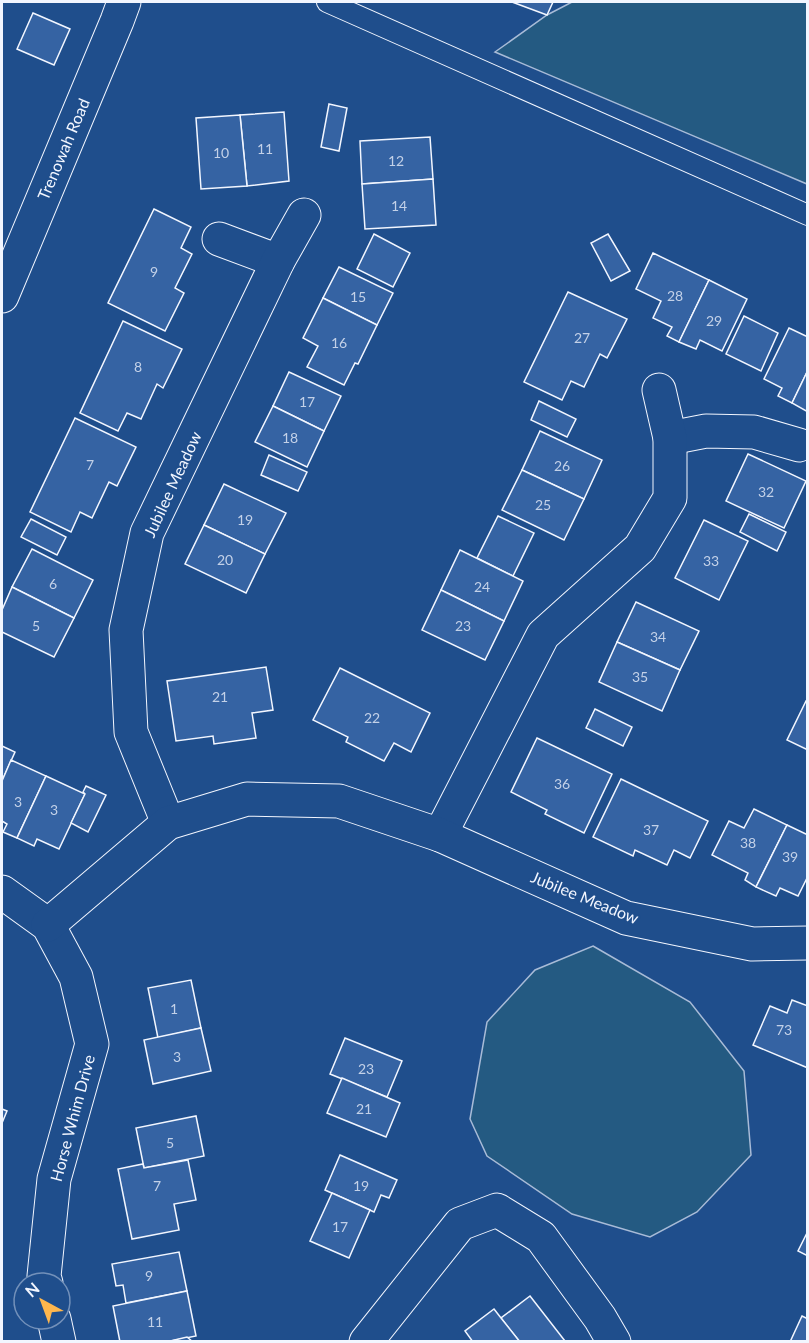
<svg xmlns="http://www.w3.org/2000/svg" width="809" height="1343" font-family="Lato,sans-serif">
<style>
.green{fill:#245a82;stroke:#a8bbd7;stroke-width:1.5}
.building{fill:#3563a3;stroke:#f2f6ff;stroke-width:1.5}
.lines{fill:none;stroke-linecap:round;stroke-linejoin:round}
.service-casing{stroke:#f2f6ff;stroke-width:22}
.minor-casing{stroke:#f2f6ff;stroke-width:35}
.tertiary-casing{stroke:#f2f6ff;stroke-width:35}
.service{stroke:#1f4e8c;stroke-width:20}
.minor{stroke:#1f4e8c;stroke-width:33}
.tertiary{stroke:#1f4e8c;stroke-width:33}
.labels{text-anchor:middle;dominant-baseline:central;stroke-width:4.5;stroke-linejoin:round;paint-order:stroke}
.number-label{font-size:14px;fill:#c3d1e8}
.street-label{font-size:16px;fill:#f2f6ff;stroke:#1f4e8c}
</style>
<rect width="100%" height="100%" fill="#1f4e8c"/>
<g class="green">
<polygon points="572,2 807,2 807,184 495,52 547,15"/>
<polygon points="593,946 690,1002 744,1071 751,1155 697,1212 650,1237 572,1214 487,1156 470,1119 487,1022 535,970"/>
</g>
<g class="building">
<polygon points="512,2 553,2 547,15"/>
<polygon points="33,13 70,29 54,65 17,49"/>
<polygon points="329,104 347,108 339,151 321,147"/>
<polygon points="284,112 289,181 247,186 240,115"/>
<polygon points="240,115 247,186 201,189 196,118"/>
<polygon points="430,137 433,179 362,184 360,141"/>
<polygon points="433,179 436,225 365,229 362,184"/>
<polygon points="154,209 191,227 181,248 192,254 175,288 184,293 165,331 108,303"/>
<polygon points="374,234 410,253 393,287 357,269"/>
<polygon points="608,234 630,271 611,281 591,243"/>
<polygon points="653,253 709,280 679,342 667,336 672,327 653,318 661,301 636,289"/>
<polygon points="339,267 393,293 377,325 323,298"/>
<polygon points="709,280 747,299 722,351 700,340 696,349 679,342"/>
<polygon points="568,292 627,319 607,358 600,354 584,387 571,381 562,400 524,382"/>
<polygon points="323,298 377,325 358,364 355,363 344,385 307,367 318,346 303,338"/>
<polygon points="744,316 778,333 761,371 726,354"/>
<polygon points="123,321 182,349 163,388 157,384 141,419 127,413 118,431 80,413"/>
<polygon points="789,328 808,337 808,370 792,403 778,396 782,388 764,379"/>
<polygon points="808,370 808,412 792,403"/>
<polygon points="289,372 341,396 324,431 273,406"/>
<polygon points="539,401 576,419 567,437 531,420"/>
<polygon points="273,406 324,431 307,467 255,442"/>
<polygon points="75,418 136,447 117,486 109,482 92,518 80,512 71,532 30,512"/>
<polygon points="540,431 602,460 584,499 522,470"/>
<polygon points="748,454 806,481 784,528 726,501"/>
<polygon points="269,455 307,472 298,491 261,475"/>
<polygon points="522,470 584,499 564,540 502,510"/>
<polygon points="224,484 286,513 265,554 204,525"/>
<polygon points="749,514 786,532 777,551 740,532"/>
<polygon points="498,516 534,533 513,576 477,558"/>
<polygon points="31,519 66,537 57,555 21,537"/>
<polygon points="704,520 748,541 719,600 675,578"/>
<polygon points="204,525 265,554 246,593 185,564"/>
<polygon points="32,549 93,580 74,618 12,587"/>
<polygon points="460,550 523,581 504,621 441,590"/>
<polygon points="12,587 74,618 54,657 2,632 2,610"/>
<polygon points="441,590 504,621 485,660 422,630"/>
<polygon points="636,602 699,631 680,670 617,642"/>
<polygon points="617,642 680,670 662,711 599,682"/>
<polygon points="266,667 273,710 252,713 256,738 214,744 213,736 176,741 167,681"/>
<polygon points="340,668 430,713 411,752 394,743 384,761 346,742 348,737 313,720"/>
<polygon points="806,701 808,702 808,750 787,740"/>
<polygon points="595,709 632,727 623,746 586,728"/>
<polygon points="537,738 612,774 584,833 545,814 547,810 511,792"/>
<polygon points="2,746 15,752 2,781"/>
<polygon points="11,760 46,776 17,838 3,832 7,824 2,821 2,781"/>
<polygon points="46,776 85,794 59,849 37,839 34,846 17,838"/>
<polygon points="621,779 708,821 690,858 674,850 667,865 635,850 633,856 593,837"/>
<polygon points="86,786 106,795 88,832 71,823 85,794 83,792"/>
<polygon points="754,809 787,825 756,887 745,880 748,873 712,855 729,821 744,828"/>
<polygon points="787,825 808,835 808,876 798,896 780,888 776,896 756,887"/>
<polygon points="191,980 201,1028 158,1038 148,988"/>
<polygon points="792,1000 808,1006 808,1068 753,1045 770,1006 787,1013"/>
<polygon points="201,1028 211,1071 153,1084 144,1040"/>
<polygon points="345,1038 402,1061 387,1097 330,1074"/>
<polygon points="342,1078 400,1103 386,1137 327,1113"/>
<polygon points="2,1109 7,1111 2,1123"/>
<polygon points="196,1116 204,1156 144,1168 136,1128"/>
<polygon points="340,1155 397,1180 389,1198 381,1195 374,1212 325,1190"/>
<polygon points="188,1160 196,1200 174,1204 179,1230 132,1239 118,1169 143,1164 144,1168"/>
<polygon points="332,1193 370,1210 349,1258 310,1241"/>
<polygon points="807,1233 808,1233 808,1256 798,1251"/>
<polygon points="179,1252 187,1291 126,1303 123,1285 116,1286 112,1264"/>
<polygon points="187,1291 196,1336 166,1342 120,1342 113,1306"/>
<polygon points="530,1296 565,1341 565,1342 520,1342 501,1318"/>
<polygon points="494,1309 501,1318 520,1342 473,1342 465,1331"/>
<polygon points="802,1316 808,1319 808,1342 790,1342"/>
<polygon points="187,1337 193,1342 166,1342"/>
</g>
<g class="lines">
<g class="service-casing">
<polyline id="service" points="327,2 808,215"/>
</g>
<g class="minor-casing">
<g id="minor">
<polyline points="219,239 278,261"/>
<polyline points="670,438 706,431 754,432 799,445"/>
<polyline points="168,823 131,732 126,630 147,533 278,261 304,215"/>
<polyline points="440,835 543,635 640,548 670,498 670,438 659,390"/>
<polyline points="2,892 48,925 76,977 92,1044 54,1179 44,1276 46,1283"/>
<polyline points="48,925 168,823 247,799 339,801 440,835 626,918 752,944 808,943"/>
<polyline points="54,1319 59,1342"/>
<polyline points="366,1342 460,1224 497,1210 541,1237 600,1318 614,1342"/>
</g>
</g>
<g class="tertiary-casing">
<polyline id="tertiary" points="2,296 117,21 124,2"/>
</g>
<use href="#service" class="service"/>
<use href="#minor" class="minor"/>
<use href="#tertiary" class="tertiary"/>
</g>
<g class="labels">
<g class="number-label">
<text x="265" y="148">11</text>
<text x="221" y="152">10</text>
<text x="396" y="160">12</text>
<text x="399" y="205">14</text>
<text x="154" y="271">9</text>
<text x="675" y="295">28</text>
<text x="358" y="296">15</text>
<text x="714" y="320">29</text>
<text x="582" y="337">27</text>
<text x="339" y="342">16</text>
<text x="138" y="366">8</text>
<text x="307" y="401">17</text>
<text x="290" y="437">18</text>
<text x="90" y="464">7</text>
<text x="562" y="465">26</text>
<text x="766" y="491">32</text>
<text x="543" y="504">25</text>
<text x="245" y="519">19</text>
<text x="225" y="559">20</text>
<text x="711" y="560">33</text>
<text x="53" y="583">6</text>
<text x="482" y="586">24</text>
<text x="36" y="625">5</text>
<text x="463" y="625">23</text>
<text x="658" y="636">34</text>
<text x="640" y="676">35</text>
<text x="220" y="696">21</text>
<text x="372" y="717">22</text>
<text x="562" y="783">36</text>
<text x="18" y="801">3</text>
<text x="54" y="809">3</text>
<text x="651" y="829">37</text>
<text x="748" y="842">38</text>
<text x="790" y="856">39</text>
<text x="174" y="1008">1</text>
<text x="784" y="1029">73</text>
<text x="177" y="1056">3</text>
<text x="366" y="1068">23</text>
<text x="364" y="1108">21</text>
<text x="170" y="1142">5</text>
<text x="157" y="1185">7</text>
<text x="361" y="1185">19</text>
<text x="340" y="1226">17</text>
<text x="149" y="1275">9</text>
<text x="155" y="1321">11</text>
</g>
<g class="street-label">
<text transform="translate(63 149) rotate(-67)">Trenowah Road</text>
<text transform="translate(172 484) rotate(-65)">Jubilee Meadow</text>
<text transform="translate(585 897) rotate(22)">Jubilee Meadow</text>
<text transform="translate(72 1118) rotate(-75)">Horse Whim Drive</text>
</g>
</g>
<rect width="809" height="1343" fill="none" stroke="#f2f6ff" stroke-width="6"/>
<g transform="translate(42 1301) rotate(319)"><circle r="28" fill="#1f4e8c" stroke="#7391ba" stroke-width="1.5"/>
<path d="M0-4.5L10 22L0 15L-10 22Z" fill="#ffb74d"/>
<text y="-9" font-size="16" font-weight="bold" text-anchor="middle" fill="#f2f6ff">N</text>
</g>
</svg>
